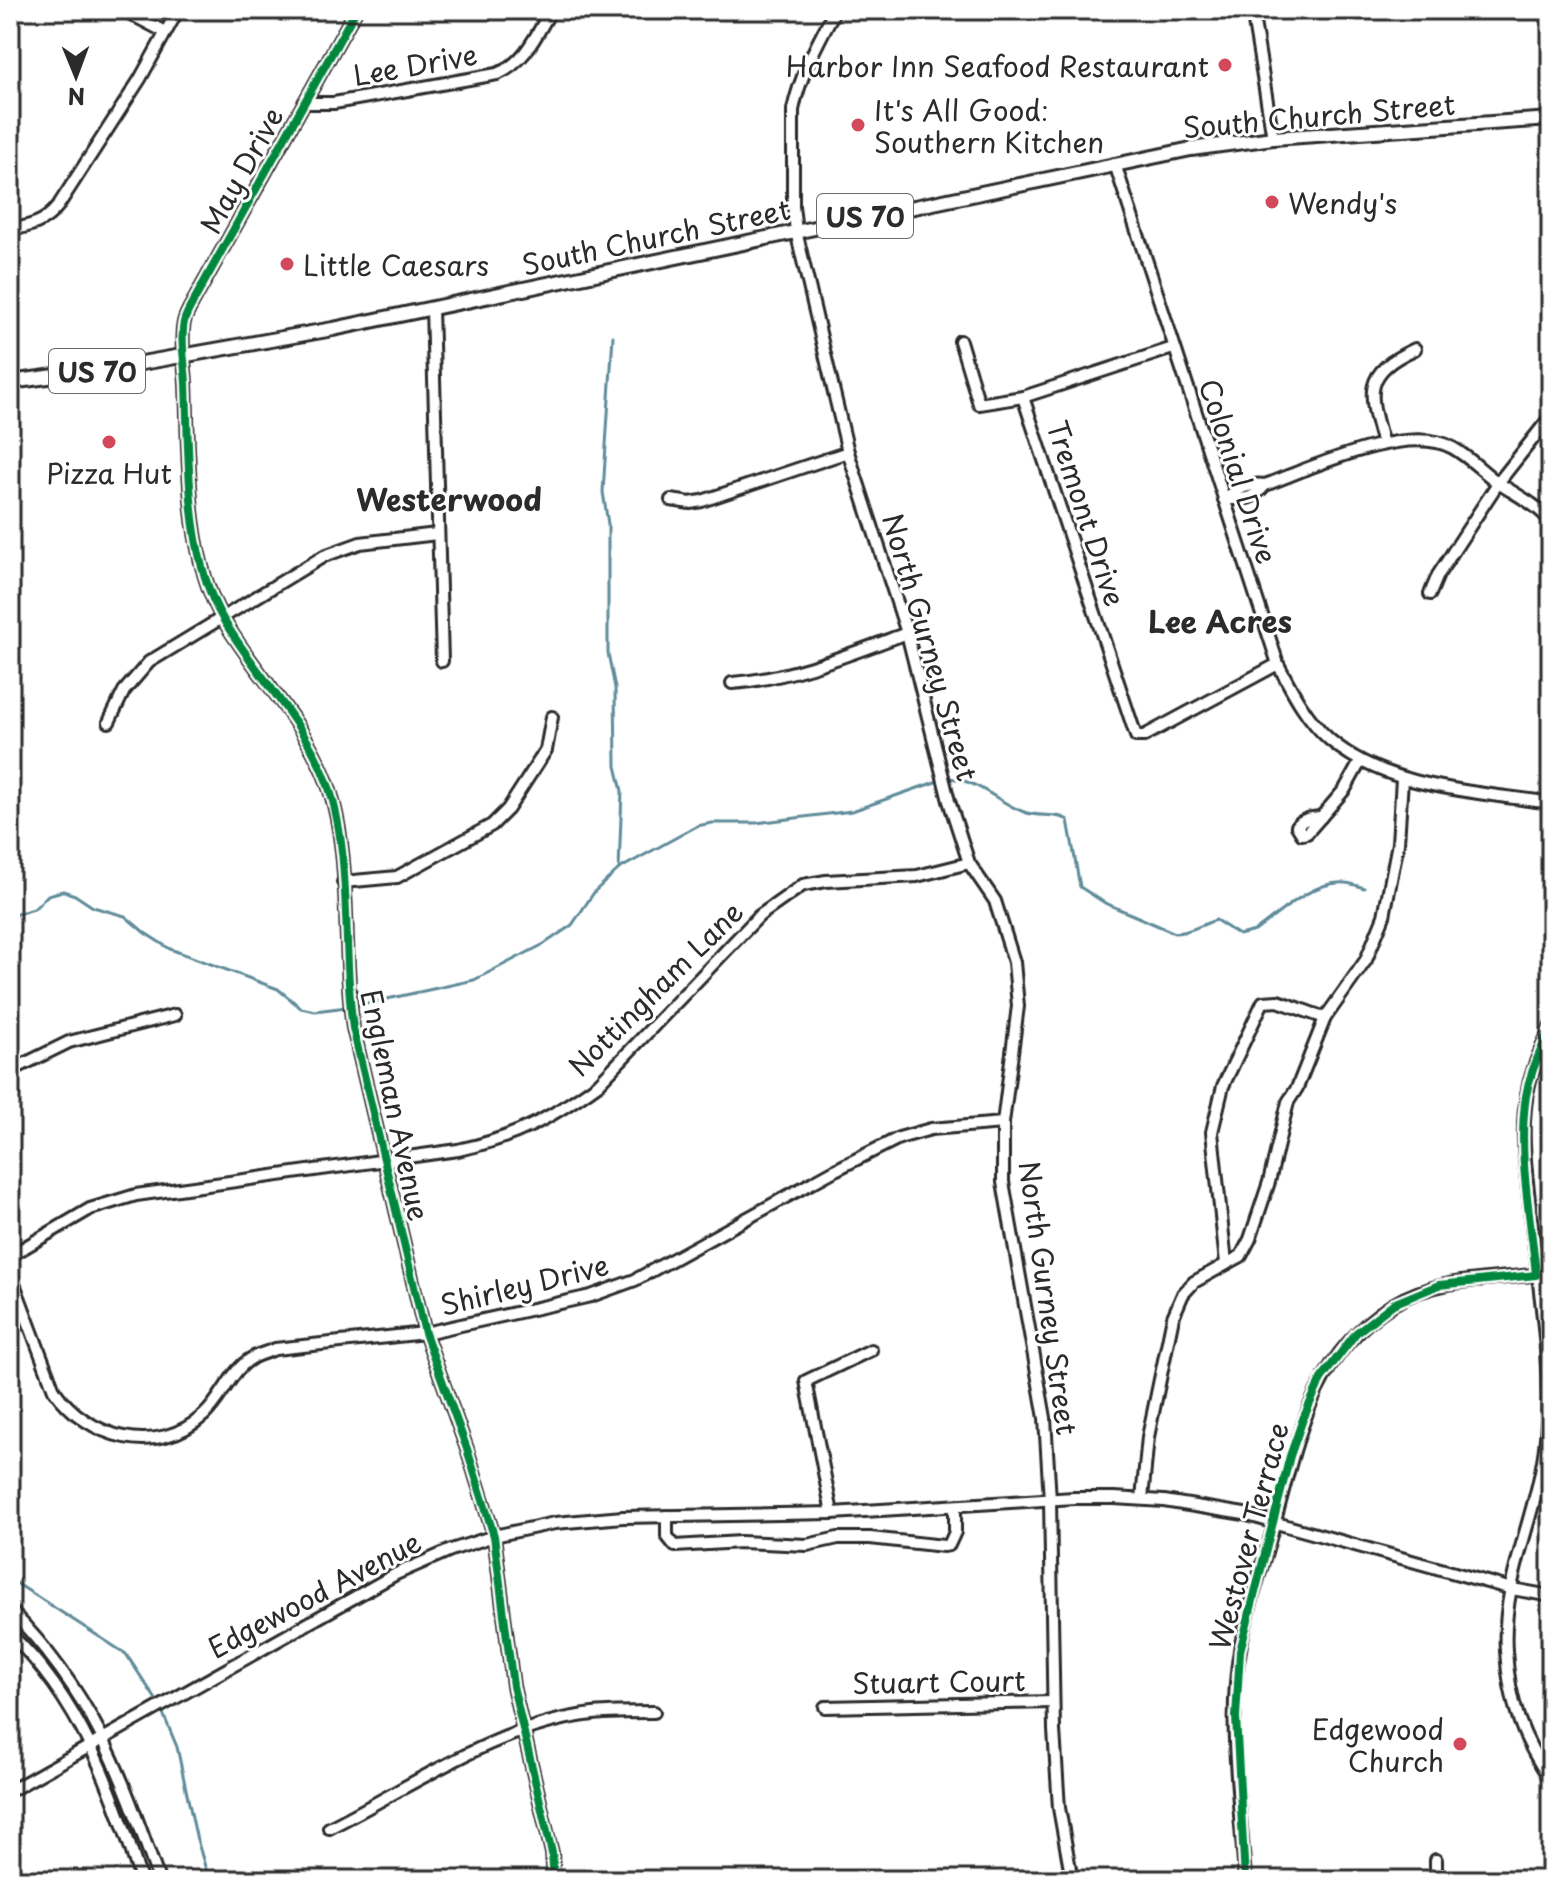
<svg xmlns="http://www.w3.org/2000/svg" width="1561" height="1890" font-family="'Playpen Sans',sans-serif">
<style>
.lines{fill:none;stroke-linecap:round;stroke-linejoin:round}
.stream{stroke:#5f8b99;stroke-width:3}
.minor-casing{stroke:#2b2b2b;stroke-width:16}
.major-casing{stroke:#2b2b2b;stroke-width:18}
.minor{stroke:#fff;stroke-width:10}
.major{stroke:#fff;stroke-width:12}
.cycleway-casing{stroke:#fff;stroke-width:13}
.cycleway{stroke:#00873e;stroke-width:8}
.poi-dot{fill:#d1495b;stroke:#fff;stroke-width:3}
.labels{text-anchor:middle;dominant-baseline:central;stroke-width:6;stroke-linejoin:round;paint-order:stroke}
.shield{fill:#fff;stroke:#6b6b6b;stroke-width:2}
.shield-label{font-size:26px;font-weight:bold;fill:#2b2b2b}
.street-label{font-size:28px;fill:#2b2b2b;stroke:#fff}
.poi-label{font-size:28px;fill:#2b2b2b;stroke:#fff;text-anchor:start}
.neighbourhood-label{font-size:30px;font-weight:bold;fill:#2b2b2b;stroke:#fff}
</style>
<rect width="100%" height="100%" fill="#fff"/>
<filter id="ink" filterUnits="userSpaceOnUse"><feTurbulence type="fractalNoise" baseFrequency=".0125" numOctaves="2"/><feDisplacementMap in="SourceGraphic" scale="16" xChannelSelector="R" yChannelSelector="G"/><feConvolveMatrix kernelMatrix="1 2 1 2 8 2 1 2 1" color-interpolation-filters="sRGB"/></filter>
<g filter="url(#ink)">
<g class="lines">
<g class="stream">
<polyline points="613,336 603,492 608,524 608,653 615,688 616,766 622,791 619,869"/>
<path d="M948,778C979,780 997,802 1024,812C1039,818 1055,812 1068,820L1080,887L1105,903L1175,933C1190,933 1202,924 1216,920L1239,935L1255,931C1279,914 1313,880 1345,883C1351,883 1358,886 1364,888"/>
<polyline points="10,916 34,909 48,895 63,891 75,895 93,907 125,916 145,933 170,949 278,989 301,1008 315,1011 347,1007"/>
<polyline points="355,1006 474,980 544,944 572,925 595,891 619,869 697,826 712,823 756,823 852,811 941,780"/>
<polyline points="10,1579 126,1654 159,1704"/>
<polyline points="162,1711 177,1747 196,1836 209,1880"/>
</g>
<g class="minor-casing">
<g id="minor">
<polyline points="123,10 165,32"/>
<path d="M356,10L197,295C193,303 186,313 184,322C180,340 185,364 186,383C189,456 185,555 223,619C256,675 305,722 327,782C353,852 342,952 353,1028L425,1333L467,1449L494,1536L513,1686L552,1853L554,1880"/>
<path d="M835,10C818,42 800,75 793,110V206L796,231L848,452L907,633L949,801L969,863L995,901L1014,962L1018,1006L1003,1123V1182L1045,1418L1050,1500L1054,1730L1059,1808L1072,1880"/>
<polyline points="1252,10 1273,138"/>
<polyline points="10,12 14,10"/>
<path d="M304,103H334L497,74C524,64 537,34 551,10"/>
<path d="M1115,164L1278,664C1292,691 1307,720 1330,740C1387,789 1479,792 1551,803"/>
<path d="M10,230C30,226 45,223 58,206L140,79L178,10"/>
<polyline points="432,308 442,661"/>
<polyline points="960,341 979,404 1023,397 1173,348"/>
<polyline points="1023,397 1136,736 1144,736 1278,664"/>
<path d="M1383,444C1369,395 1361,373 1415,349"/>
<path d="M1224,499C1237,490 1248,482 1265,485C1311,468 1408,422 1453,448C1469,457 1482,471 1497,482C1516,495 1537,504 1551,522"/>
<path d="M1224,499C1244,499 1252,501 1265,485"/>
<polyline points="671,500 690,503 702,501 848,452"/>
<polyline points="1430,594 1438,575 1498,483 1551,416"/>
<path d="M732,683C790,679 853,653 907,633"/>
<polyline points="109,722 124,691 149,662 324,556 360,543 437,534"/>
<polyline points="1321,817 1345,789 1360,762"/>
<path d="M1321,817L1307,833L1302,834L1297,826C1303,818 1312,818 1321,817Z"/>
<polyline points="343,882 397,877 492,825 508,809 546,750 552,717"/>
<path d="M1551,1026C1542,1049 1531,1069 1527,1094C1520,1132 1526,1171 1530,1209C1538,1284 1553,1362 1546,1438C1540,1510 1501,1578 1506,1651C1509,1701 1522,1739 1551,1780"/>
<polyline points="10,1071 69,1042 175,1015"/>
<path d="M10,1256L90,1209L136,1195L458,1150C515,1138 551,1118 598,1084L759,916L803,885L826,881L917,876L969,863"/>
<polyline points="1226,1263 1212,1132 1223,1086 1263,1002 1278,1001 1325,1018"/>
<path d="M10,1273L54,1390C88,1439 157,1458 204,1415C222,1399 231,1370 252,1358C259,1354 268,1352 275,1349L425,1333L591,1296L635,1280L835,1170L899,1138L931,1129L1003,1123"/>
<polyline points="1142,1499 1148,1437 1173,1317 1183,1294 1194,1282 1241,1256 1250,1239 1269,1182 1288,1102 1297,1088 1325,1018 1366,960 1384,916 1398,843 1402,779"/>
<polyline points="832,1513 806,1381 871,1350"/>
<polyline points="667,1516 667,1536 675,1546 741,1542 807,1545 838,1538 870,1538 944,1546 949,1545 955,1532 955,1506"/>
<path d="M10,1610C94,1695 120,1771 159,1880"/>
<path d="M10,1634C80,1699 113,1791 141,1880"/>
<polyline points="825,1707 1053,1702"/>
<polyline points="10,1791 396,1574 451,1550 494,1536 555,1523 623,1517 832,1513 1074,1498 1114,1498 1164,1501 1244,1514 1512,1589 1551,1596"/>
<path d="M329,1828C413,1786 497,1725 593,1714C613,1712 634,1712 654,1712"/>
<path d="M1245,1880C1241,1805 1227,1725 1240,1650C1247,1609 1262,1568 1273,1528C1297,1442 1310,1357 1392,1305C1439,1276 1498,1280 1551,1273"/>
<polyline points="1436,1880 1436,1860"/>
</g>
</g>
<g class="major-casing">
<polyline id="major" points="10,382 108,369 333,329 1191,149 1273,138 1551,119"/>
</g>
<use href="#minor" class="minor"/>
<use href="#major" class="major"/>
<g class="cycleway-casing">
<g id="cycleway">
<path d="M356,10L197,295C193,303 186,313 184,322C180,340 185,364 186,383C189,456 185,555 223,619C256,675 305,722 327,782C353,852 342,952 353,1028L425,1333L467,1449L494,1536L513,1686L552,1853L554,1880"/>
<path d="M1245,1880L1236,1717L1240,1651L1290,1456L1303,1419L1321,1379L1356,1333L1393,1304L1439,1285L1536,1275C1531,1217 1517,1154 1526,1096C1530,1070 1542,1050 1551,1026"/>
</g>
</g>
<use href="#cycleway" class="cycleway"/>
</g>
</g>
<g class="poi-dot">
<circle cx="1225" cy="65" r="8"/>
<circle cx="858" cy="125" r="8"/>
<circle cx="1272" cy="202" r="8"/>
<circle cx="287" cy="264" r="8"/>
<circle cx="109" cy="442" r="8"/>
<circle cx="1460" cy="1744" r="8"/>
</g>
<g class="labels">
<g class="shield">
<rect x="817" y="194" width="96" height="44" rx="6"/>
<rect x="49" y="349" width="96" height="44" rx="6"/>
</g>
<g class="shield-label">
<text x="865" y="216">US 70</text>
<text x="97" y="371">US 70</text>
</g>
<g class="street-label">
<text transform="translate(415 64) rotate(-10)">Lee Drive</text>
<text transform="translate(1319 115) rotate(-5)">South Church Street</text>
<text transform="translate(241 170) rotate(-61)">May Drive</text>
<text transform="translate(656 236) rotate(-12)">South Church Street</text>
<text transform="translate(1239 471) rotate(72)">Colonial Drive</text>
<text transform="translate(1087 513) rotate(72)">Tremont Drive</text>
<text transform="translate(931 647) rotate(74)">North Gurney Street</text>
<text transform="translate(655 988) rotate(-45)">Nottingham Lane</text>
<text transform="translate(396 1105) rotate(78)">Engleman Avenue</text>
<text transform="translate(524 1284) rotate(-14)">Shirley Drive</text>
<text transform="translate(1049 1298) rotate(82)">North Gurney Street</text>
<text transform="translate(1248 1536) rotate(-75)">Westover Terrace</text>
<text transform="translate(314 1594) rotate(-28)">Edgewood Avenue</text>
<text transform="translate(939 1681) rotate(-1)">Stuart Court</text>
</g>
<g class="poi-label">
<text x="1209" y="65" text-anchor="end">Harbor Inn Seafood Restaurant</text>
<text x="874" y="109">It's All Good:<tspan x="874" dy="32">Southern Kitchen</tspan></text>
<text x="1288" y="202">Wendy's</text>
<text x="303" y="264">Little Caesars</text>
<text x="109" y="472" text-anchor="middle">Pizza Hut</text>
<text x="1444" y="1728" text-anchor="end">Edgewood<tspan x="1444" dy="32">Church</tspan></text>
</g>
<g class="neighbourhood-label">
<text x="449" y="498">Westerwood</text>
<text x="1220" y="620">Lee Acres</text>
</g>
</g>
<rect width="1561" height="1890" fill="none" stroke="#fff" stroke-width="40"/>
<rect x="20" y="20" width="1521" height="1850" fill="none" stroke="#2b2b2b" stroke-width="3" filter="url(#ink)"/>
<g transform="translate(76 76) rotate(179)" stroke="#ffffff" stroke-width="6" paint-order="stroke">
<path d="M0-6L14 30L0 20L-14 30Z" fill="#2b2b2b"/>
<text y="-12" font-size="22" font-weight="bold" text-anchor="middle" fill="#2b2b2b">N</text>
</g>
</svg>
